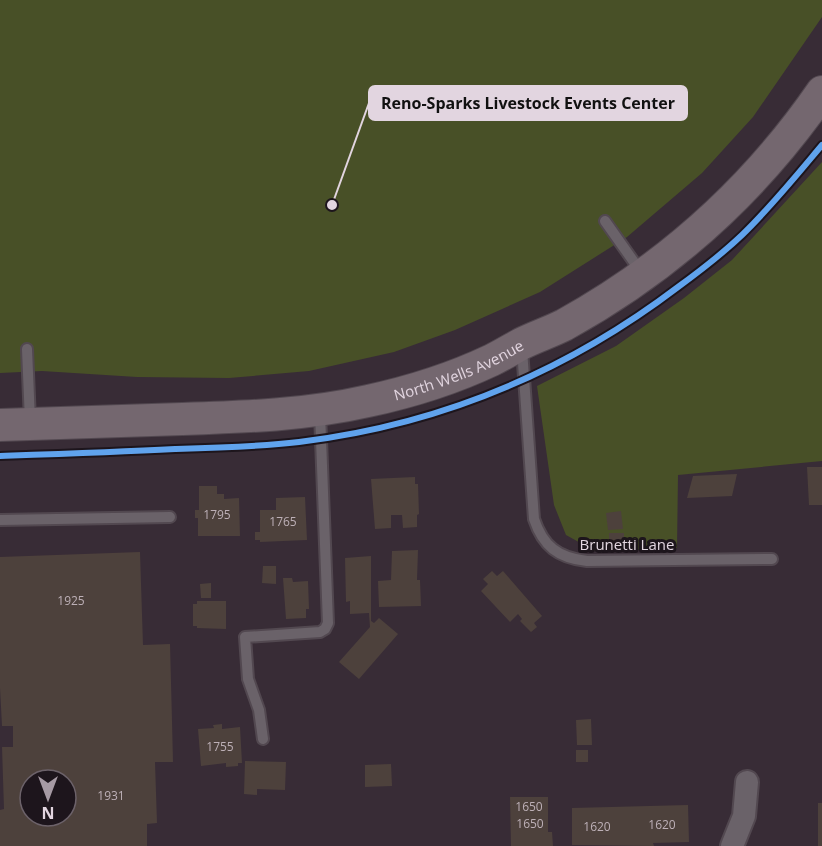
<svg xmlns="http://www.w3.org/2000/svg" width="822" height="846" font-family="'Open Sans',sans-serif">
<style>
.green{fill:#485027}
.building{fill:#4d413c;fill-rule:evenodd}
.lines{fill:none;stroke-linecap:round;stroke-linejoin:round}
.lane-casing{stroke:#524850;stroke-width:14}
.street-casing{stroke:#524850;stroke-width:26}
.secondary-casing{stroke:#524850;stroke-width:34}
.lane{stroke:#6a6269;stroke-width:10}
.street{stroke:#6a6269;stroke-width:22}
.secondary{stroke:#74676f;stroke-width:32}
.cycleway-casing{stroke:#1d151c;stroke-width:10}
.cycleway{stroke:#60a3ed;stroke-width:6}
.labels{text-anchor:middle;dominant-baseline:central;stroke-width:6;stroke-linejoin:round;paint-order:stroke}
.number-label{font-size:12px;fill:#bdb0b7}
.street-label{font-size:15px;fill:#e2d5e0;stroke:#1d151c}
.leader{fill:none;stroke:#e2d5e0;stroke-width:2}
.callout-dot{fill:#e2d5e0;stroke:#1d151c;stroke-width:2}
.callout{fill:#e2d5e0;stroke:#e2d5e0;stroke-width:2}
.callout-label{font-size:16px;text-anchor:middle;font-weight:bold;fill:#111}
</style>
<rect width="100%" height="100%" fill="#382c36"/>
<g class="green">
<polygon points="0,0 822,0 822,17 753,117 702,173 627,237 540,292 455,330 394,352 309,371 229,378 137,377 42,371 0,373"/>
<polygon points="822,162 822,461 678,475 677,548 595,551 566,535 554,505 537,386 616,346 684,298 732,260"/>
</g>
<g class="building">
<polygon points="807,467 822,467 822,505 809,505"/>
<polygon points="737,474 732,496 687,498 693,476"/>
<polygon points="415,477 415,484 418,484 419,514 417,515 417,527 403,528 402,515 391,515 391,528 375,529 371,479"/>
<polygon points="199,486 217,486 217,494 224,494 224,499 239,498 240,536 198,536 198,518 195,518 195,510 199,510"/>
<polygon points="305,497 307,540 260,542 260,540 255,540 255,532 260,532 260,510 276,510 276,498"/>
<polygon points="621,511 623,529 608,530 606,513"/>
<rect x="609" y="533" width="15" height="14"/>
<polygon points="418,550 417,580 420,580 421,606 379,607 378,581 391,580 392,551"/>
<path d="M140,552L143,645L170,644L172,721L173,762H155L157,823L147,824V846H0V810L4,809L2,747H13V726H2L0,688V557ZM30,780H66V816H30Z"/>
<polygon points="371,556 371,621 374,623 379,618 398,634 359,679 339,662 370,627 369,613 350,614 350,601 346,602 345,558"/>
<polygon points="263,566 276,566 276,584 262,583"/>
<polygon points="492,571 497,576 503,571 542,616 534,623 537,627 531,632 520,621 522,619 518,614 510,622 481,591 488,584 483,579"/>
<polygon points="283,578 292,578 293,582 308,581 309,609 306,609 306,618 286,619"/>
<polygon points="211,583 211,598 201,598 200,584"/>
<polygon points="197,601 226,601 226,629 197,628 197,626 193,626 193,604 197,604"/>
<polygon points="591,719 592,745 577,745 576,720"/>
<polygon points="222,724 222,729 240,727 242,763 238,763 238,766 226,767 226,763 201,766 198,729 214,728 213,725"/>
<rect x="576" y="750" width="12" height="12"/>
<polygon points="245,761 286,762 285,790 257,789 257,795 244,794"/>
<polygon points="391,764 392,786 365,787 365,765"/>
<polygon points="510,797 548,797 548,832 552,832 553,846 511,846"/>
<rect x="818" y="803" width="4" height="43"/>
<polygon points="688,805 689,842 653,843 654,846 572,845 572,808"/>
</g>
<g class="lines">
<g class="lane-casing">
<g id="lane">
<polyline points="605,221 641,272"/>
<polyline points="27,349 30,421"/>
<path d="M522,349L534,519C543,546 558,558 587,561L772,559"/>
<polyline points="0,520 170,517"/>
<polyline points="263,739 259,710 248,679 245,637 320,632 325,629 328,623 320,413"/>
</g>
</g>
<g class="street-casing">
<polyline id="street" points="732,846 744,816 747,782"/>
</g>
<g class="secondary-casing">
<g id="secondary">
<path id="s1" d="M0,425C61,423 122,421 182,419C244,417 307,415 368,401C410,392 454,378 492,360C502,355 512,349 521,344C535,337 550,332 564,325C667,268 755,189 822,92"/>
</g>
</g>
<use href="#lane" class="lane"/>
<use href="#street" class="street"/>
<use href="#secondary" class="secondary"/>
<g class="cycleway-casing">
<path id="cycleway" d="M0,456C58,454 117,452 175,449C216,448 258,447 299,442C439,425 566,372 678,287C700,271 722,254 742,235C771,207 796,176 822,145"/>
</g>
<use href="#cycleway" class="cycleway"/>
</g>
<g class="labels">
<g class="number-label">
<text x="217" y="514">1795</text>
<text x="283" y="521">1765</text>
<text x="71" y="600">1925</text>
<text x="220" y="746">1755</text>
<text x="111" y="795">1931</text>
<text x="529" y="806">1650</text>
<text x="530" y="823">1650</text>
<text x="662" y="824">1620</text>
<text x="597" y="826">1620</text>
</g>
<g class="street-label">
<text stroke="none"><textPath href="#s1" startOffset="465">North Wells Avenue</textPath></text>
<text x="627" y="544">Brunetti Lane</text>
</g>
</g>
<path class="leader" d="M332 205L369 103"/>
<circle class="callout-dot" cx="332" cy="205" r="6"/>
<rect class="callout" x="369" y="86" width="318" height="34" rx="6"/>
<g class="callout-label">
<text x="528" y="109">Reno-Sparks Livestock Events Center</text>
</g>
<g transform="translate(48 798) rotate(180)"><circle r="28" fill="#1d151c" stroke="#6c626a" stroke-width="1.5"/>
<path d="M0-4.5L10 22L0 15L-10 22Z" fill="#a69aa4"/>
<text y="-9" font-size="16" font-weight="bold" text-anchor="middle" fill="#e2d5e0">N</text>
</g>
</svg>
